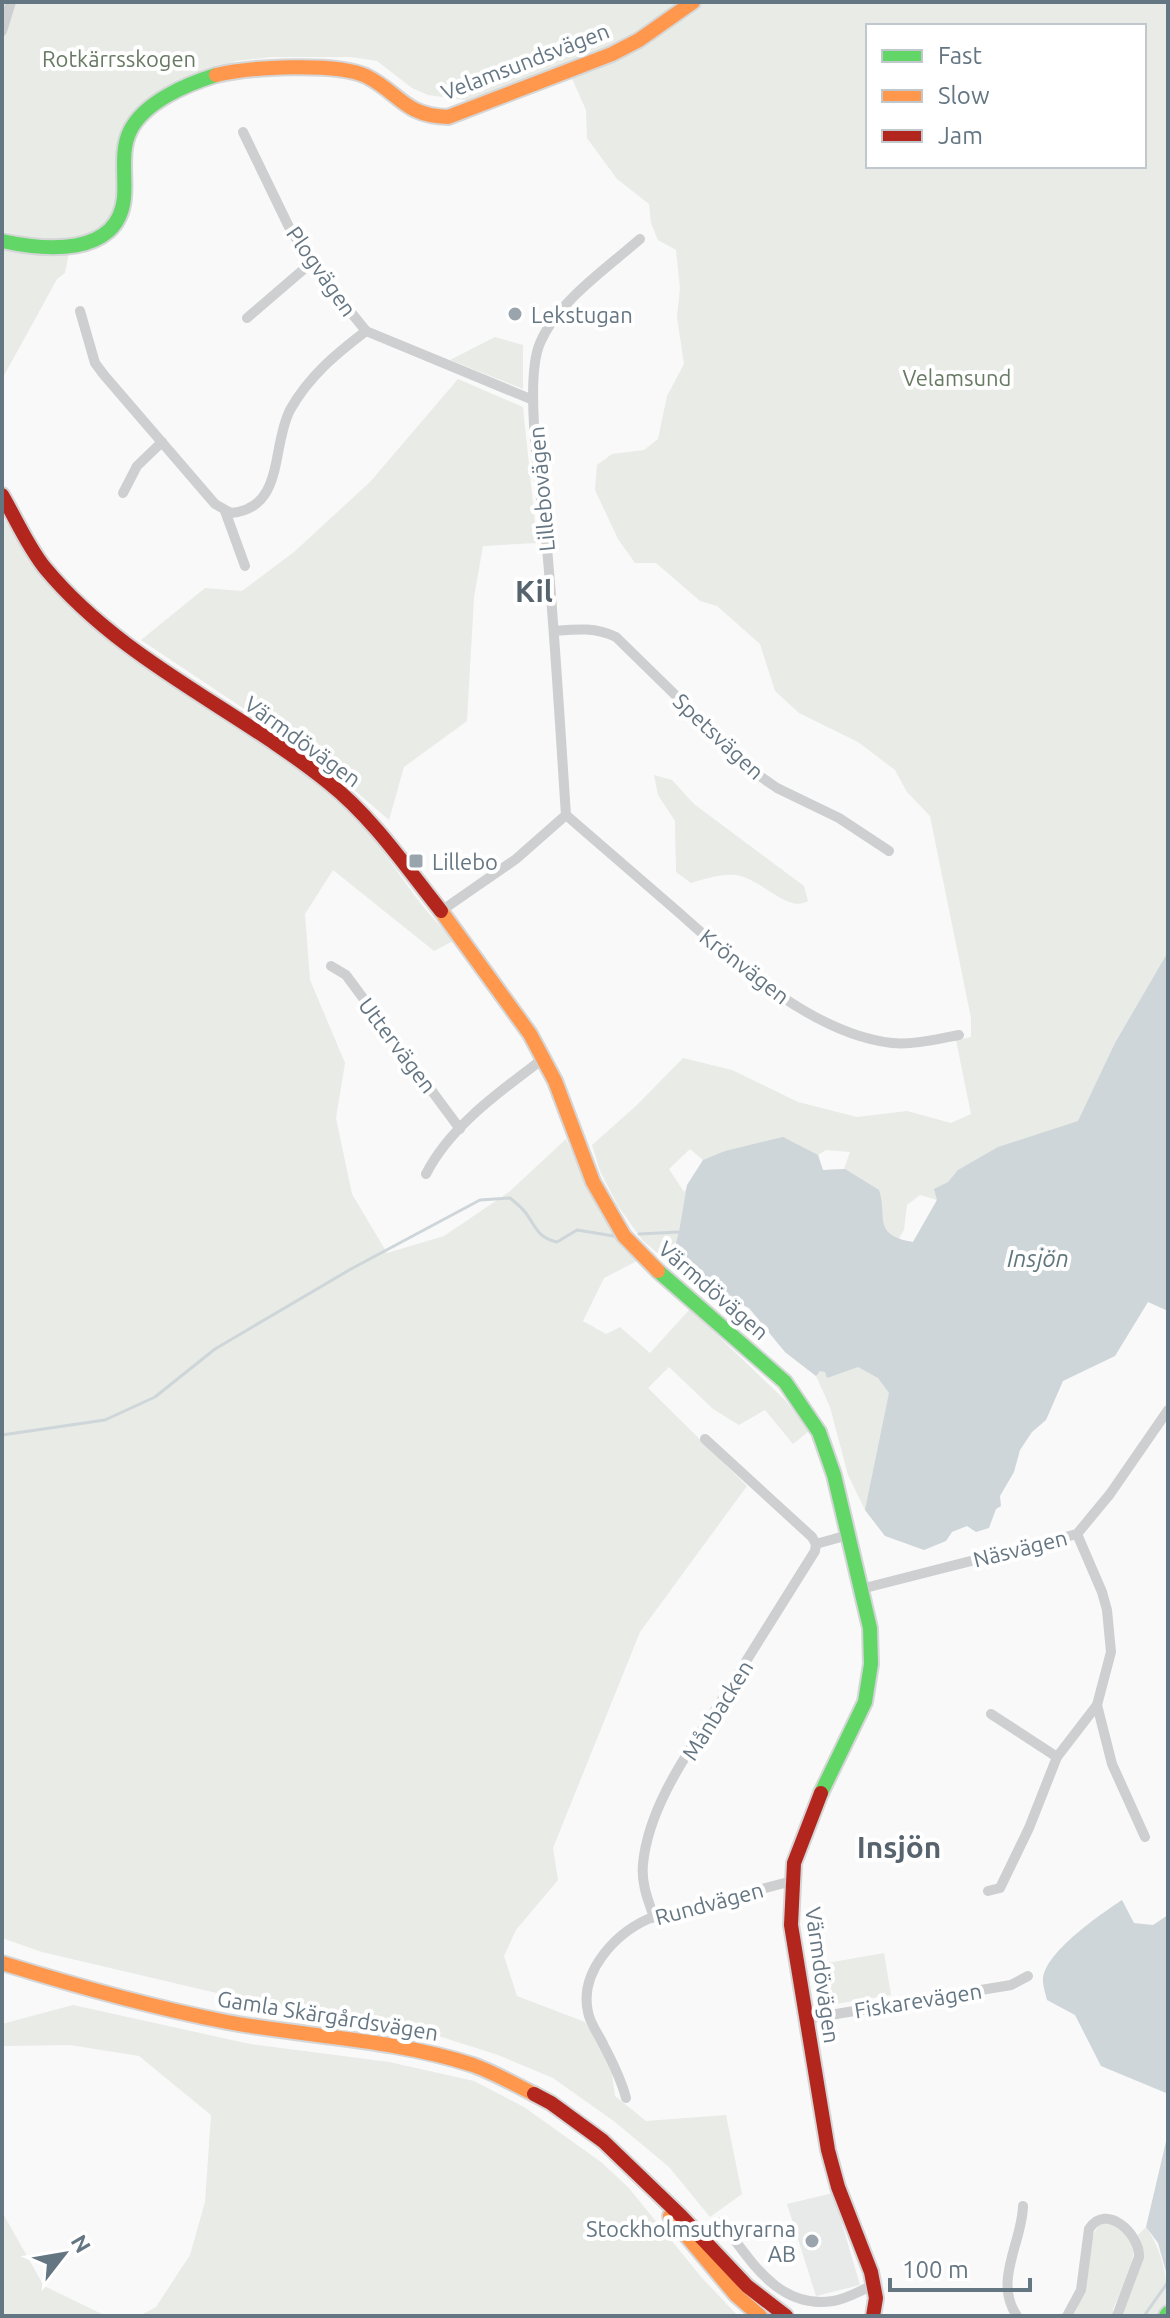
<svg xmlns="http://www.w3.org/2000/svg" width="1170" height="2318" font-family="Ubuntu,sans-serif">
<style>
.built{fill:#e8e9e9}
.green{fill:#e8ebe6;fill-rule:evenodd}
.water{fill:#ced6d9}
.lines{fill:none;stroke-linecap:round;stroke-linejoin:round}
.stream{stroke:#ced6d9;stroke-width:3}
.fast-casing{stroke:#d5d6d7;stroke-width:18}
.slow-casing{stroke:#d5d6d7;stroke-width:18}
.jam-casing{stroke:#d5d6d7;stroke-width:18}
.street{stroke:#cecfd0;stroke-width:10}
.fast{stroke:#63d668;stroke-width:14}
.slow{stroke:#ff974d;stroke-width:14}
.jam{stroke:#b3261e;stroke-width:14}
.poi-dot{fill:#99a4ac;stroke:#fff;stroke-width:3}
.labels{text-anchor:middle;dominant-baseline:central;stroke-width:8;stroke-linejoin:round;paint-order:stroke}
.park-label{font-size:22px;fill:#687a64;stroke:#fff}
.street-label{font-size:22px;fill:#657683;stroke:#fff}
.poi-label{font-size:22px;fill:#657683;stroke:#fff;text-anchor:start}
.water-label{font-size:24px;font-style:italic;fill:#60757c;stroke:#fff}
.district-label{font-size:30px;font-weight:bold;fill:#57646e;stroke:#fff}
</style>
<rect width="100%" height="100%" fill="#f9f9f9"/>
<polygon class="built" points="833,2193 860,2285 816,2296 787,2204"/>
<g class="green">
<path d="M2,2H1168V1273L885,1536L865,1510L848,1475L830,1407L816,1376L785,1352L749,1308L687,1277L643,1241L618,1206L600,1171L592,1145L637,1105L683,1058L732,1070L798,1102L857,1117L907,1111L951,1123L971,1114L956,1040L971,1037V1018L930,816L907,792L895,770L858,742L799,713L775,691L760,644L717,606L700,601L656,563H635L618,539L595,490L597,465L612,454L644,450L658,439L667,396L684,364L677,317L680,288L676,250L658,240L651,223L649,204L617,179L587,138L586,110L570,74L472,101L428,95L412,88L377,61L351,57H273L236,61L210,70L135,112C113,135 120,177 119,207C112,215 105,225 97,231C69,251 33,238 2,231ZM868,26H1144V166H868ZM690,1149L703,1160L684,1192L669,1169ZM826,1150L850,1152L844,1169L823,1170L818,1155ZM920,1195L937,1200L913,1242L898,1240L904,1230L907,1205Z"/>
<polygon points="2,247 69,253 65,273 57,279 2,379"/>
<polygon points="495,337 523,345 523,389 450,360"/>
<polygon points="458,379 523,407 537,543 483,546 474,597 467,721 404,767 389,820 315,756 141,640 205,588 242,591 294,552 370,482"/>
<path d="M2,516C26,555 55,595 90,624C164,688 252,732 328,793C362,820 385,854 410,889C422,907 439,924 453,941L434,951L333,870L305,914L310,980L345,1063L336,1118L352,1194L387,1253L444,1236L509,1192L566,1139L600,1213L637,1261L604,1278L583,1321L606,1334L620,1327L650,1353L690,1309L785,1400L809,1431L793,1444L765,1410L739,1425L713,1409L669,1367L648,1388L747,1486L640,1632L553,1848L558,1880L516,1930L504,1956L517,1996L585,2022L611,2066L615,2096L646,2121L726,2115L742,2194L710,2217L669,2167L615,2122L553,2078L498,2055L426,2032L255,2002L42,1952L2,1938Z"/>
<path d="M654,775L672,780L694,804L804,886L808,901C788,914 760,877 735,875C720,874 705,879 691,883L676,872L675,821L658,795Z"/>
<polygon points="884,1953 891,1995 823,2006 816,1965"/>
<polygon points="73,2005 250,2044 389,2062 474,2081 524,2107 601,2162 628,2187 702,2278 738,2316 139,2316 156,2307 190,2255 205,2202 211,2115 139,2056 70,2045 2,2046 2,2024"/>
<polygon points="2,2212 44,2286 106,2316 2,2316"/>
<path d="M1107,2223C1155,2233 1125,2282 1113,2309V2316H1073C1093,2285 1083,2246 1099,2225Z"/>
<path d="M1146,2227C1165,2255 1168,2283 1168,2316H1121C1130,2291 1149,2261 1138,2235Z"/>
</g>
<g class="water">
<path d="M1168,952V1311L1148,1302L1115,1356L1063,1381L1046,1420L1032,1432L1020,1450L1014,1472L1000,1496L1001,1506L996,1509L989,1528L976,1532L967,1526L952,1532L946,1541L924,1550L885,1536L865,1510L889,1393L878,1378L858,1367L827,1378L825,1372L820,1371L816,1376L785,1352L749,1308L687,1277L670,1265L679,1232L687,1185L703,1160L725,1151L783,1137L818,1155L823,1170L845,1169L879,1190C888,1216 871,1235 913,1242L937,1200L934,1189L948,1182L958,1170L998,1147L1078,1121L1115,1043Z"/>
<path d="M1122,1900L1134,1923L1153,1925L1168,1915V2098L1166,2093L1101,2066L1075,2015L1047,2000C1046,1995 1043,1987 1043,1981C1042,1954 1101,1914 1122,1900Z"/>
<polygon points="1168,2133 1168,2279 1158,2243 1146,2227"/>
</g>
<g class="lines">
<g class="stream">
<polyline points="639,1234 679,1232"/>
<path d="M2,1435L105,1420L155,1397L215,1349L351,1269L480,1200L510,1198C515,1202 521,1207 525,1212C536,1226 537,1238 557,1242L577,1230L614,1236"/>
<polyline points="1144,2316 1168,2282"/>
</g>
<g class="fast-casing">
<g id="fast">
<path d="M2,241C43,250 118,258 124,198C126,176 120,151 130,131C144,102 187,84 216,75"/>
<polyline points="658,1271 785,1382 819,1432 834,1475 870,1628 871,1664 865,1702 821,1793"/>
<polyline points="1166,2316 1168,2313"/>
</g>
</g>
<g class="slow-casing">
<g id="slow">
<path d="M216,75C249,67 336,62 366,76C400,93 404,116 448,117L612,54L639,40L693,2"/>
<polyline points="441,911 530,1034 555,1081 593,1182 624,1236 658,1271"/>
<path d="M2,1963C76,1986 150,2007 227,2022C309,2037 393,2039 473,2065C495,2073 514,2084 534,2094"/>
<polyline points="670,2216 736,2295 760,2316"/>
</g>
</g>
<g class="jam-casing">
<g id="jam">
<path d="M2,495C16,519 28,547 45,568C123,662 236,708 329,783C373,818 406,867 441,911"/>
<polyline points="821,1793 794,1863 791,1925 828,2150 838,2187 871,2272 876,2298 873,2316"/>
<polyline points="534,2094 551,2103 603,2141 681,2216 747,2286 786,2316"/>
</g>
</g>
<g class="street">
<polyline points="2,31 11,2"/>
<polyline points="243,132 289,227 311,263 366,331 533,400"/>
<path d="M80,311L95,363L104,375L215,504L231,513C285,508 271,447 290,410C309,376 336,354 366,331"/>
<polyline points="247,318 311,263"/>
<polyline points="123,493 137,466 162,442"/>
<polyline points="225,511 245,566"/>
<path d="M554,631C577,629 595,627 616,637L754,772L777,788L839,818L889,851"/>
<path d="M566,815C603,847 640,879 677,911C735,962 812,1034 892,1043C914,1045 937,1039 959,1035"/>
<path d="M441,911L516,859L566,815C560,726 555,637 547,548C542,501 523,382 540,343C557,302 607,268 640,239"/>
<polyline points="331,966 346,975 460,1129"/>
<path d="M426,1174C450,1126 502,1090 544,1058"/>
<polyline points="705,1439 812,1537 816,1544"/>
<polyline points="861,1589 1077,1534 1110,1494 1168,1410"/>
<polyline points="1097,1705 1112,1764 1145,1837"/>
<polyline points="991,1714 1057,1757"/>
<polyline points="988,1891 1000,1888 1029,1828 1057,1757 1097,1705 1111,1652 1107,1610 1102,1592 1077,1534"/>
<path d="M654,1917C648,1900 641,1883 643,1864C649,1801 696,1742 728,1690C757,1644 786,1597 815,1551L816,1544L848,1535"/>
<polyline points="806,2019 1011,1985 1028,1976"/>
<path d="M626,2098C621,2079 613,2063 604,2046C599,2035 590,2024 588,2012C579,1972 615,1934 648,1919L792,1881"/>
<path d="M721,2222C750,2259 778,2310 833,2301C847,2299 861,2290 874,2285"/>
<path d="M1017,2316C993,2281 1022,2243 1023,2206"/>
<path d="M1067,2316L1081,2290L1089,2229C1106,2202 1140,2234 1139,2257L1117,2316"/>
</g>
<use href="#fast" class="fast"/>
<use href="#slow" class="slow"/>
<use href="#jam" class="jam"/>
</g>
<g class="poi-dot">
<circle cx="515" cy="314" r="8"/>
<rect x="408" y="853" width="16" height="16" rx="4"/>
<circle cx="812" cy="2241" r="8"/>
</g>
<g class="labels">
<g class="park-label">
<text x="119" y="58">Rotkärrsskogen</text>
<text x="957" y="377">Velamsund</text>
</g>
<g class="street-label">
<text transform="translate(525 61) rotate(-21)">Velamsundsvägen</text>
<text transform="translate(322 271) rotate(55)">Plogvägen</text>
<text transform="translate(541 489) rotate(-95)">Lillebovägen</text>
<text transform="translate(719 736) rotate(43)">Spetsvägen</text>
<text transform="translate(303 741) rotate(36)">Värmdövägen</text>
<text transform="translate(745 966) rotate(38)">Krönvägen</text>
<text transform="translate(398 1045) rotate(53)">Uttervägen</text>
<text transform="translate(714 1290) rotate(41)">Värmdövägen</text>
<text transform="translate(1020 1548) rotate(-14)">Näsvägen</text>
<text transform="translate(717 1710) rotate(-58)">Månbacken</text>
<text transform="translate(709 1903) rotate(-15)">Rundvägen</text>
<text transform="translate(823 1975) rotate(82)">Värmdövägen</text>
<text transform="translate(918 2000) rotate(-9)">Fiskarevägen</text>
<text transform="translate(328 2015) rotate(9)">Gamla Skärgårdsvägen</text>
</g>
<g class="poi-label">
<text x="531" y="314">Lekstugan</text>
<text x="432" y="861">Lillebo</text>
<text x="796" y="2228" text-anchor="end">Stockholmsuthyrarna<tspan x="796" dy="25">AB</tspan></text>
</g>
<g class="water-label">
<text x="1038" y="1258">Insjön</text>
</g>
<g class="district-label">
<text x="534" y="591">Kil</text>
<text x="899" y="1847">Insjön</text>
</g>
</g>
<rect width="1170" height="2318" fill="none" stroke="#657683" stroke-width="8"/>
<rect x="866" y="24" width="280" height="144" fill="#ffffff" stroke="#c1c8cd" stroke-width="2"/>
<rect x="882" y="50" width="40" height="12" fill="#63d668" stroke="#c1c8cd" stroke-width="2"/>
<text x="938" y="64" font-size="24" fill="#657683">Fast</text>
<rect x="882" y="90" width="40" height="12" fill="#ff974d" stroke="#c1c8cd" stroke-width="2"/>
<text x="938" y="104" font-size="24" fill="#657683">Slow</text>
<rect x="882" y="130" width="40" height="12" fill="#b3261e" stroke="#c1c8cd" stroke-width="2"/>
<text x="938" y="144" font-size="24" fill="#657683">Jam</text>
<g transform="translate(64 2254) rotate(59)" stroke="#ffffff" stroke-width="6" paint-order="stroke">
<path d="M0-6L14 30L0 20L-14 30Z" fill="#657683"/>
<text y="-12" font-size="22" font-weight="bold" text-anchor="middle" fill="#657683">N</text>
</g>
<path d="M890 2278v12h140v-12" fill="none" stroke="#657683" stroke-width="4"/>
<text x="902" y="2278" font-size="24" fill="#657683" stroke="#ffffff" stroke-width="6" paint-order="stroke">100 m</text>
</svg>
